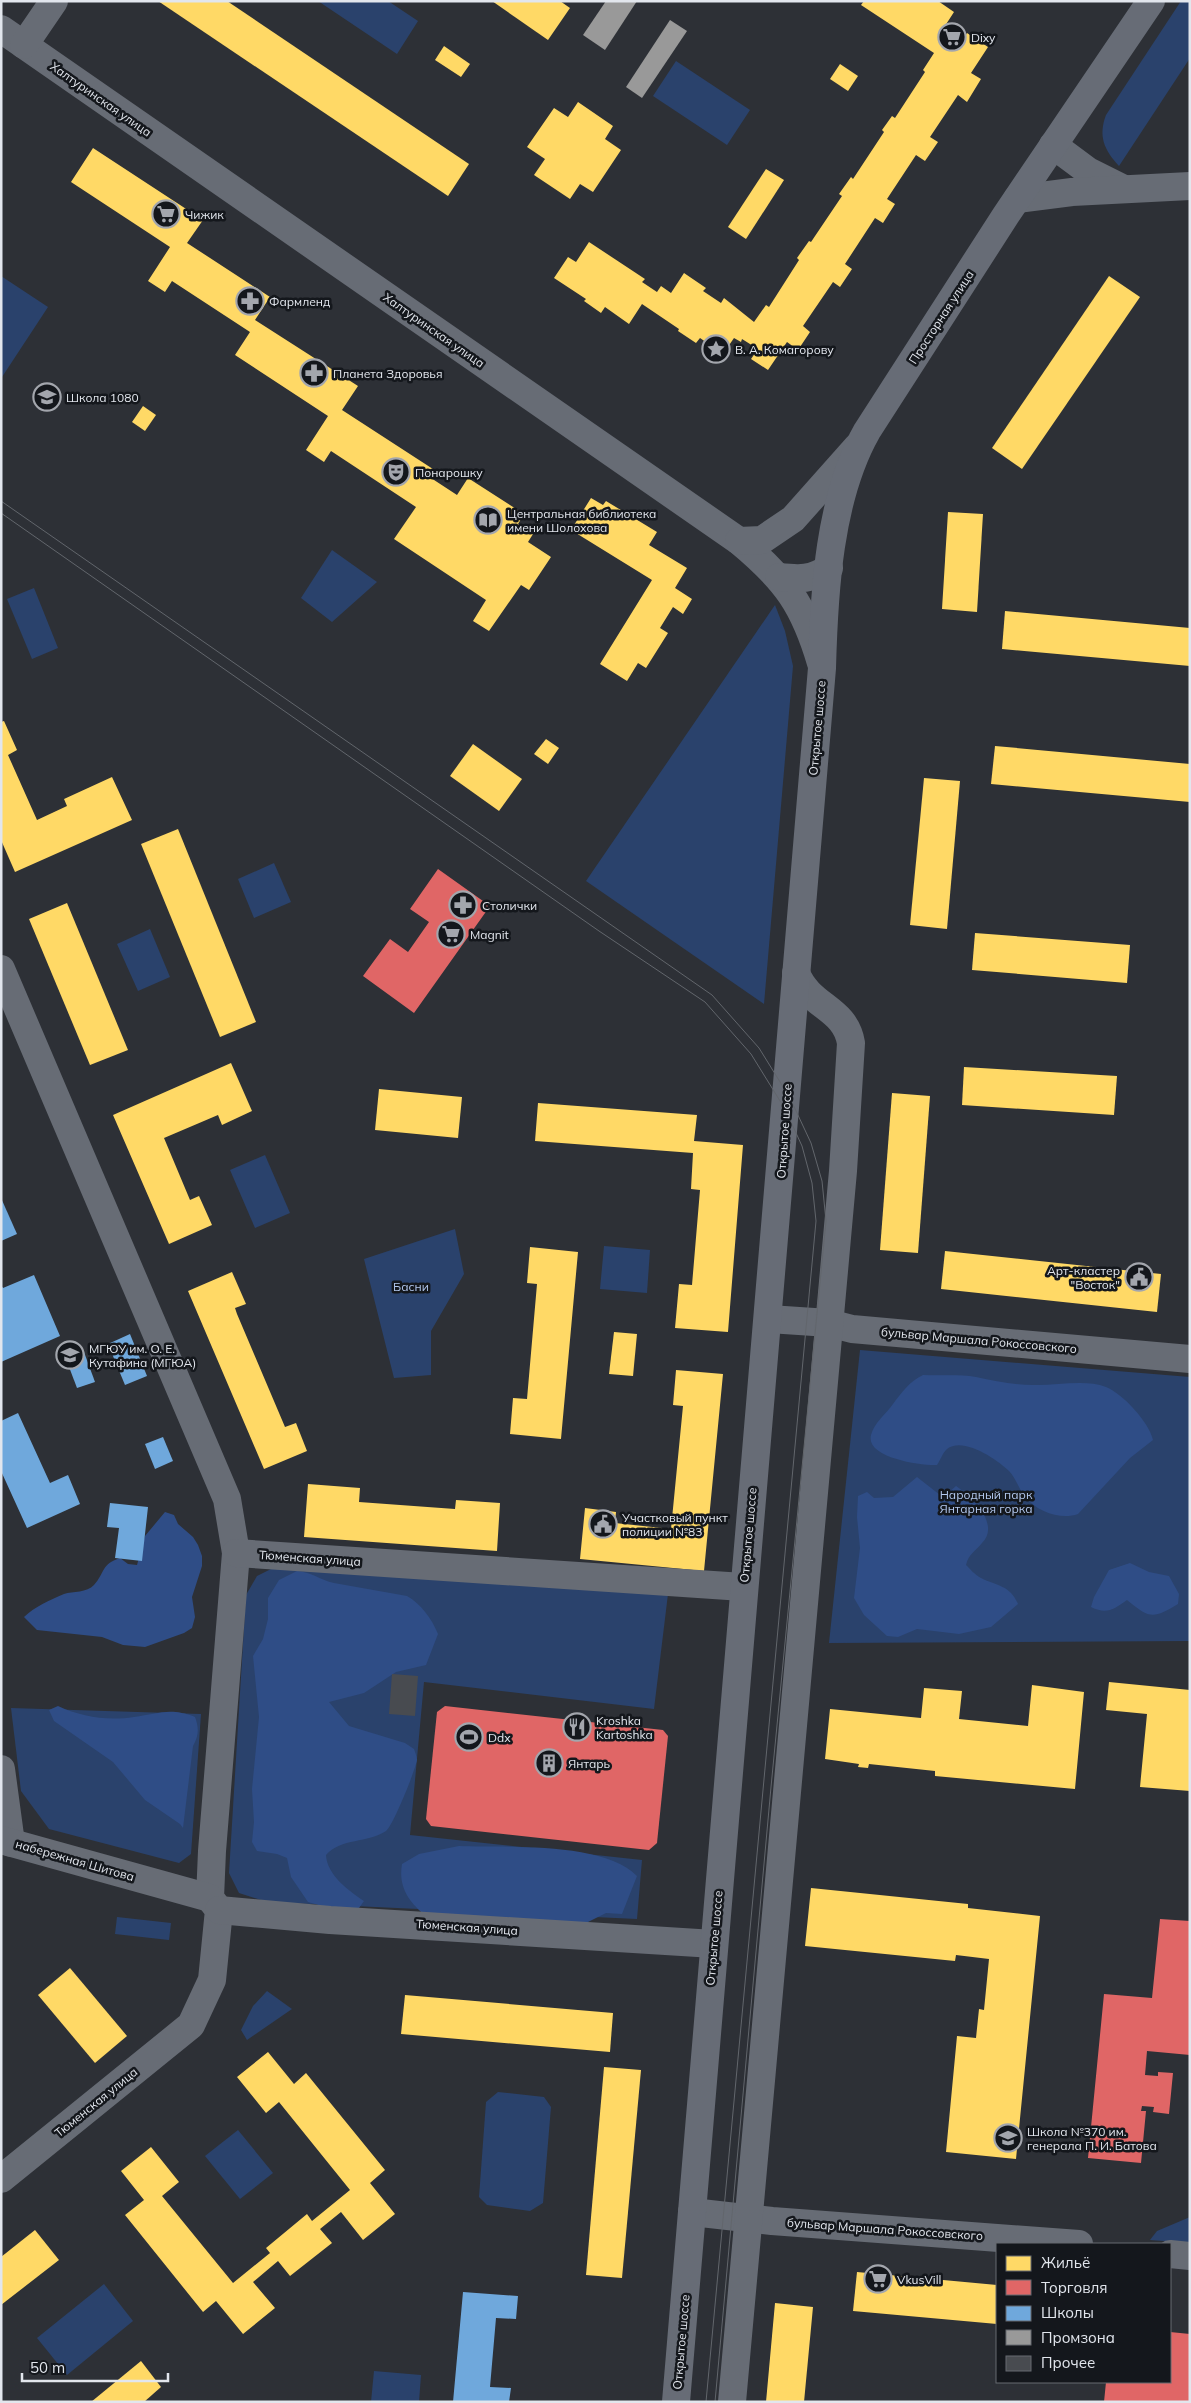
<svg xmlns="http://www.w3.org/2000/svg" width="1191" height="2403" font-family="Mulish,sans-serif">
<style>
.green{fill:#2a426c}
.forest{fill:#2f4d86}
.homes{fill:#ffd966}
.shops{fill:#e06666}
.schools{fill:#6fa8dc}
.industry{fill:#999}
.building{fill:#484b50}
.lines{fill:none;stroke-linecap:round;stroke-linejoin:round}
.minor{stroke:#676c75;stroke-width:28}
.major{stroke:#676c76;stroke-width:28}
.tram{stroke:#62666c;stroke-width:1}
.labels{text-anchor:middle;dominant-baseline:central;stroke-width:5;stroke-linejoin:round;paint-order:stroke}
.poi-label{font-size:12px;fill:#e2e6ed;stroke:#14171c;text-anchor:start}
.street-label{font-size:12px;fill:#e2e6ed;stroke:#14171c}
.park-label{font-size:12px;fill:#b3c8ee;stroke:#14171c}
</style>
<rect width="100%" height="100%" fill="#2d3036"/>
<g class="green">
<polygon points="318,1 388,1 418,21 397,54"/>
<path d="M1181,1H1190V58L1119,166C1104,150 1098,136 1106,115Z"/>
<polygon points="676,61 750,110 727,145 653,96"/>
<polygon points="1,276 48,307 2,377 1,377"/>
<polygon points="332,550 377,582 332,622 301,598"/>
<polygon points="34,588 58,648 32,659 7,599"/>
<polygon points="775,605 785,631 793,666 764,1004 586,881"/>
<polygon points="274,863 291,902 254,918 238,879"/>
<polygon points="150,929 170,977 138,991 117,944"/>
<polygon points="265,1155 290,1213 255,1228 230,1170"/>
<polygon points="455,1229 464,1274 431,1331 431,1375 394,1378 364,1259"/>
<polygon points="604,1246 650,1250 647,1293 600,1289"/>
<polygon points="860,1350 1190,1377 1190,1641 829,1643"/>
<polygon points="279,1565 668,1594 654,1709 424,1682 410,1835 642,1860 637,1919 267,1902 239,1893 229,1873 246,1595 257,1576"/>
<polygon points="11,1708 201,1714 191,1854 179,1863 49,1829 21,1791"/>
<polygon points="117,1917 171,1923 169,1940 115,1934"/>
<polygon points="267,1991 292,2009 247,2040 241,2030 253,2006"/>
<polygon points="498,2092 544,2097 551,2107 543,2203 530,2211 487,2205 479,2197 486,2102"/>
<polygon points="238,2130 273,2173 240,2199 205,2156"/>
<polygon points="1190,2217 1190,2243 1150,2240 1157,2231"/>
<polygon points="104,2284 133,2321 67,2375 37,2338"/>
<polygon points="374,2371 421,2375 419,2402 371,2402"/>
</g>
<g class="forest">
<path d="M923,1375C940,1376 959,1374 976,1377C995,1381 1014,1385 1033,1385C1055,1386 1085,1379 1106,1387C1123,1394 1149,1422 1153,1440L1130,1458L1078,1514C1061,1520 1038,1512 1026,1498C1019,1490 1016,1478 1009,1471C998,1460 963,1436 947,1449C943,1452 940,1461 937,1465C922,1466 865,1458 871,1435C874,1423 886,1414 893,1404C902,1392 909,1382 923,1375Z"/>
<path d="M917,1477L940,1495L948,1493L956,1486C971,1496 1001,1524 982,1543C975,1552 969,1553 966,1565C970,1569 975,1575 981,1578C997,1586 1010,1585 1018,1604L991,1627L959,1634L917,1629L898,1637L887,1636L864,1615L854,1598L860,1548L857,1517L858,1496L867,1492L874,1498L893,1497Z"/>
<path d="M165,1512L174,1515L178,1524L193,1537L198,1545L202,1556V1566L192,1597L195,1617L192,1628L184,1633L145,1647L123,1645L102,1637L37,1630L24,1617C34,1607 50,1600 64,1594C73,1591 87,1593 94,1585C105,1573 101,1564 120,1558L128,1564L137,1565L145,1536Z"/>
<path d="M1130,1563L1149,1572L1169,1576L1179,1594L1178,1604C1153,1619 1150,1619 1127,1600C1114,1609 1107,1615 1091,1607L1094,1597L1109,1570Z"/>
<path d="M297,1571C312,1572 320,1580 334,1583L407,1596C421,1604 432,1619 438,1634L426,1665L396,1672L364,1693L329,1702L349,1726L405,1743L414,1749C415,1752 417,1757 417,1760C415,1771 393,1826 386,1831C368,1843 341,1838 326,1855C327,1875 348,1890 364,1901L359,1908H329L308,1902L291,1877L287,1858L277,1854L257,1851L252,1842L254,1822L252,1789L259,1717L253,1656L263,1639L268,1619V1598L279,1580Z"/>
<path d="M58,1706C82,1717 107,1721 134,1717C158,1714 170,1707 195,1717C199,1728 199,1735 193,1746L183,1828L180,1824L145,1800L113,1762L54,1721L49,1710Z"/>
<path d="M459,1846C507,1848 603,1841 637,1876L622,1914L606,1913L578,1927L426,1916C409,1902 398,1887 402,1864L419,1854Z"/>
</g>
<g class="homes">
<polygon points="158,1 227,1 469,164 448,196"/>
<polygon points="492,1 560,1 570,8 548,40"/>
<polygon points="864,1 938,1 954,12 943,29 962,41 967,33 988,47 971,73 981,79 967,102 958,95 930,137 938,142 925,161 916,155 887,199 895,204 883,223 875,218 845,264 852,269 840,287 833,282 803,326 810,332 798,350 787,342 768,370 751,359 758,349 742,339 741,342 734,338 723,354 700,338 696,343 678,331 679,329 642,304 629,324 605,307 601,313 584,301 586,299 554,278 568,257 576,262 589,242 645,279 642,282 657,292 661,286 671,293 684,273 706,288 703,291 721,303 724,298 754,322 766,305 769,307 799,260 797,258 809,241 811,242 842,196 839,194 851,177 853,179 884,132 882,130 892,116 895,118 925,72 923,70 934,53 861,5"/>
<polygon points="444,46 470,64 461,77 435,60"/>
<polygon points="840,64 858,76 848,91 830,79"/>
<polygon points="578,102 613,126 605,139 621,150 593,192 580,184 570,199 534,175 545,159 527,147 554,108 568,117"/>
<polygon points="93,148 203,220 187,243 270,297 255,320 358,386 342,410 436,471 431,478 457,495 468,478 524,514 518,524 533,534 528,542 551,557 529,590 521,585 489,631 473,621 486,600 394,539 416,507 331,451 324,462 306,450 328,416 235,355 250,332 172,281 165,292 148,281 170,247 71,182"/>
<polygon points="766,169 784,180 746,239 728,227"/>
<polygon points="1109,276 1140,297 1022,469 992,448"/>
<polygon points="143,406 156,415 145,431 132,422"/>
<polygon points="591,498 603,505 606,501 657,532 649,545 687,568 675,588 692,599 683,614 673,607 660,628 668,633 646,668 638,663 627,681 600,664 652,580 571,530"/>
<polygon points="948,512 983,514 977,612 942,609"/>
<polygon points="1005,611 1190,628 1190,666 1002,649"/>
<polygon points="4,721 17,750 8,755 37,820 67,806 64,799 112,777 132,820 15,872 1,840 1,722"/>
<polygon points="546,739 559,748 548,764 534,754"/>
<polygon points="473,744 522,779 499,811 450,776"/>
<polygon points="995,746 1190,764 1190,802 991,784"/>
<polygon points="924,778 960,781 947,929 910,925"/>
<polygon points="178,829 256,1022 220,1037 141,844"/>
<polygon points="67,903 128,1050 90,1065 29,919"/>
<polygon points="975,933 1130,945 1127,983 972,970"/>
<polygon points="231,1063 252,1111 222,1125 218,1115 164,1138 190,1200 199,1196 212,1225 169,1244 113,1115"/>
<polygon points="964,1067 1117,1076 1114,1115 962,1105"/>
<polygon points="379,1089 462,1097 458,1138 375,1130"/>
<polygon points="892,1093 930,1096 918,1253 880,1250"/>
<polygon points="538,1103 697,1115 694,1141 743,1145 728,1332 675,1328 679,1284 692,1285 700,1190 691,1189 693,1153 535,1141"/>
<polygon points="530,1247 578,1252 561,1439 510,1434 513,1398 527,1399 537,1284 527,1283"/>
<polygon points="945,1251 1161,1274 1157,1312 941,1289"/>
<polygon points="232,1272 246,1304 235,1308 237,1314 285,1427 296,1423 307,1451 264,1469 188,1291"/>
<polygon points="614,1332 637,1334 633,1376 609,1374"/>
<polygon points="676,1370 723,1374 704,1571 580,1559 585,1508 616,1512 615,1523 671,1529 683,1406 673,1405"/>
<polygon points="308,1484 360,1488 359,1502 455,1509 456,1500 500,1503 497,1551 304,1537"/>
<polygon points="1109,1682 1190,1690 1190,1791 1140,1787 1147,1714 1106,1710"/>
<polygon points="1032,1685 1084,1692 1075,1789 935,1776 935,1771 869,1764 868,1768 858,1767 859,1764 825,1759 830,1709 921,1718 924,1688 962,1691 959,1719 1028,1726"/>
<polygon points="811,1888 968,1904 968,1908 1040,1916 1016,2159 946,2152 957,2036 976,2038 979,2009 984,2010 989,1959 956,1955 955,1961 805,1946"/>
<polygon points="70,1968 127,2036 95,2063 38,1995"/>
<polygon points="405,1995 613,2013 610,2052 401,2034"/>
<polygon points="268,2052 294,2084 306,2073 385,2170 370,2183 395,2214 363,2240 341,2212 320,2229 332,2243 290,2276 278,2261 253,2282 275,2308 243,2334 216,2301 203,2312 125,2215 144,2200 121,2171 151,2147 179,2182 162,2196 233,2283 270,2253 266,2248 307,2214 312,2221 350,2190 279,2102 266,2113 237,2077"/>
<polygon points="604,2067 641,2070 622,2278 586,2275"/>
<polygon points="35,2230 59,2260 1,2305 1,2257"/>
<polygon points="857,2272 997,2285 997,2324 853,2311"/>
<polygon points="775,2303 813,2307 804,2402 766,2402"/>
<polygon points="141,2361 161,2387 144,2402 91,2402"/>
</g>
<g class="shops">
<polygon points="438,869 490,906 414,1013 363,976 390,939 408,952 429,922 410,909"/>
<polygon points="445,1706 663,1730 668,1736 657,1843 649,1850 431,1826 426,1819 437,1712"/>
<polygon points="1160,1919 1190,1921 1190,2055 1147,2051 1145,2075 1158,2076 1158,2072 1173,2073 1169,2114 1153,2112 1154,2107 1142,2106 1141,2111 1146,2111 1141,2163 1088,2158 1104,1994 1152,1998"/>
<polygon points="1170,2332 1190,2334 1190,2402 1104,2402 1106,2382 1170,2382"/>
</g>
<g class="schools">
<polygon points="1,1198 17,1234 1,1241"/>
<polygon points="34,1275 60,1336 1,1362 1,1285 3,1288"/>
<polygon points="130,1334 147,1376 125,1385 108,1344"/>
<polygon points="84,1352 95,1382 77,1388 66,1359"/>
<polygon points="18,1413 50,1483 68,1475 80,1504 27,1528 1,1471 1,1421"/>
<polygon points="163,1437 173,1461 155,1469 145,1444"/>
<polygon points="110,1503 148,1507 142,1561 115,1558 119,1528 107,1527"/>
<polygon points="463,2292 518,2296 516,2319 496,2318 490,2387 511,2388 509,2402 453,2402"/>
</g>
<g class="industry">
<polygon points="606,1 637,1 605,50 583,35"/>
<polygon points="670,20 687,31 642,98 626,87"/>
</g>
<polygon class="building" points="392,1674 418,1676 415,1716 389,1714"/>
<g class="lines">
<g class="minor">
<path d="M1,29L739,541C786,580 804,605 821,663"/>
<polyline points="24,45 54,1"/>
<polyline points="1053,145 1088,171 1122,188"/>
<polyline points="1017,199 1072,192 1190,186"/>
<polyline points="739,541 762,540 793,519 857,447"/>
<path d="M779,577C799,579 812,580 829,568"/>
<polyline points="1,969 227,1499 236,1553 212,1851 210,1898 219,1910 212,1980 191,2025 1,2179"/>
<polyline points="769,1319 829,1323 852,1329 1190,1359"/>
<polyline points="236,1553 743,1587"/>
<polyline points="1,1769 11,1843"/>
<polyline points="1,1840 210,1898"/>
<polyline points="219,1910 330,1920 714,1944"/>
<polyline points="692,2212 772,2221 1079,2244"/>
<polyline points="1170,2254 1190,2256"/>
<path d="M732,2402L843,1171L851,1043C845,1007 810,1008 796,973"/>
</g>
<path class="major" d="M676,2402L822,668C824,592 829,498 867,431L1006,215L1151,1"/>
<g class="tram">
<polyline points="1,501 712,995 759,1048 790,1098 811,1143 822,1181 826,1221 771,1787 715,2402"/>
<polyline points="1,513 599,931 705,1002 751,1054 785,1109 802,1146 812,1183 816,1221 706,2402"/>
</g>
</g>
<defs>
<g id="supermarket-ring" transform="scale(1.4375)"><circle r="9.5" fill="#14171c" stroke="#a3a6ad" stroke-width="1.5"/><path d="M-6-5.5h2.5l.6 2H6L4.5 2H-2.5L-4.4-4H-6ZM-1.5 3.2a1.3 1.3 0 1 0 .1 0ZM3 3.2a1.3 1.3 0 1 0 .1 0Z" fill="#a3a6ad"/></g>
<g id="pharmacy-ring" transform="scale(1.4375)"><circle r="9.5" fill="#14171c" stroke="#a3a6ad" stroke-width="1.5"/><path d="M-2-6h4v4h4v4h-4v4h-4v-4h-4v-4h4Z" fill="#a3a6ad"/></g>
<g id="sight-ring" transform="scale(1.4375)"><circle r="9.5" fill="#14171c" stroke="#a3a6ad" stroke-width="1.5"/><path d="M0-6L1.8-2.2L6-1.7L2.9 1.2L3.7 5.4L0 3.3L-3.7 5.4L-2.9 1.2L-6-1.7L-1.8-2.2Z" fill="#a3a6ad"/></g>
<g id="school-ring" transform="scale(1.4375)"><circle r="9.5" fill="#14171c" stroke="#a3a6ad" stroke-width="1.5"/><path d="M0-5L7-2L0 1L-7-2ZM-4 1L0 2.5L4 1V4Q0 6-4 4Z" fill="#a3a6ad"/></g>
<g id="theatre-ring" transform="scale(1.4375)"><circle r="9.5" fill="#14171c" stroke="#a3a6ad" stroke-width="1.5"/><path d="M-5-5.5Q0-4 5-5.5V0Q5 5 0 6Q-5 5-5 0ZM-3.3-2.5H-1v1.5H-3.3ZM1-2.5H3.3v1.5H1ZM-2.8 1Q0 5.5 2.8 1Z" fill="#a3a6ad"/></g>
<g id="library-ring" transform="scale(1.4375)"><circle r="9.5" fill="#14171c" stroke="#a3a6ad" stroke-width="1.5"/><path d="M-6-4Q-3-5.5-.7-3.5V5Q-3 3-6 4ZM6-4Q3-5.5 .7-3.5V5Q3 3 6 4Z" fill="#a3a6ad"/></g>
<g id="civic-ring" transform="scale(1.4375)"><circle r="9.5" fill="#14171c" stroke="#a3a6ad" stroke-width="1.5"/><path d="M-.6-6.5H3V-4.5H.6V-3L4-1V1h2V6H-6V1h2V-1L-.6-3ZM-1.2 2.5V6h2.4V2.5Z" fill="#a3a6ad"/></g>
<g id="university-ring" transform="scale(1.4375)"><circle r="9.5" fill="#14171c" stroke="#a3a6ad" stroke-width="1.5"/><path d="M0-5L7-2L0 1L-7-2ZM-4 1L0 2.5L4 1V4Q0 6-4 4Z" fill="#a3a6ad"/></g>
<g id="restaurant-ring" transform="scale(1.4375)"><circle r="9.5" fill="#14171c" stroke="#a3a6ad" stroke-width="1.5"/><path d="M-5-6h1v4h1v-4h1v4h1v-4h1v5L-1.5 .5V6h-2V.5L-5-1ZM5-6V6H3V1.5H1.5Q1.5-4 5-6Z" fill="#a3a6ad"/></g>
<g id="stadium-ring" transform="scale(1.4375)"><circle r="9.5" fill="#14171c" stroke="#a3a6ad" stroke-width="1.5"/><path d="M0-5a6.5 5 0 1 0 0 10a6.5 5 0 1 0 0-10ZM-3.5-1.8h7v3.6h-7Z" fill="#a3a6ad"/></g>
<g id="building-ring" transform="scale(1.4375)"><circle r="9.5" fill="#14171c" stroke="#a3a6ad" stroke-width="1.5"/><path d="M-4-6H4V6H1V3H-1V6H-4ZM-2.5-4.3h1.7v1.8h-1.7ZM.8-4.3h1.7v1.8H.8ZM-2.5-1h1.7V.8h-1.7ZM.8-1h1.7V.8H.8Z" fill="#a3a6ad"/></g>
</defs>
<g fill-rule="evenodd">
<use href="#supermarket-ring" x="952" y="37"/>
<use href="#supermarket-ring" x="166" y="214"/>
<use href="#pharmacy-ring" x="250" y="301"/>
<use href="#sight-ring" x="716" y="349"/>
<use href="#pharmacy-ring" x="314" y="373"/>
<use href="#school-ring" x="47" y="397"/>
<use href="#theatre-ring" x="396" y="472"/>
<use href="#library-ring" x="488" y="520"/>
<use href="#pharmacy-ring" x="463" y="905"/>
<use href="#supermarket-ring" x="451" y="934"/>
<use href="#civic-ring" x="1139" y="1277"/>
<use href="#university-ring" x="70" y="1355"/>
<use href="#civic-ring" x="603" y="1524"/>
<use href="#restaurant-ring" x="577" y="1727"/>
<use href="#stadium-ring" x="469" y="1737"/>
<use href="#building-ring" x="549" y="1763"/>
<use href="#school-ring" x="1008" y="2138"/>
<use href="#supermarket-ring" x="878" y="2279"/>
</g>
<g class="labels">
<g class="poi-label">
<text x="971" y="37">Dixy</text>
<text x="185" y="214">Чижик</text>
<text x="269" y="301">Фармленд</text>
<text x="735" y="349">В. А. Комагорову</text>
<text x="333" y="373">Планета Здоровья</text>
<text x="66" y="397">Школа 1080</text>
<text x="415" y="472">Понарошку</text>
<text x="507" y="513">Центральная библиотека<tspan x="507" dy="14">имени Шолохова</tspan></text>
<text x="482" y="905">Столички</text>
<text x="470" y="934">Magnit</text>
<text x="1120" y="1270" text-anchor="end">Арт-кластер<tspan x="1120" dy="14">"Восток"</tspan></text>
<text x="89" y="1348">МГЮУ им. О. Е.<tspan x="89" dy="14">Кутафина (МГЮА)</tspan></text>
<text x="622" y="1517">Участковый пункт<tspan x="622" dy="14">полиции №83</tspan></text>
<text x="596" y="1720">Kroshka<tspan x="596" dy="14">Kartoshka</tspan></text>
<text x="488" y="1737">Ddx</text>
<text x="568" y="1763">Янтарь</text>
<text x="1027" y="2131">Школа №370 им.<tspan x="1027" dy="14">генерала П. И. Батова</tspan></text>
<text x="897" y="2279">VkusVill</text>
</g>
<g class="street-label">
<text transform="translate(101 99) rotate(35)">Халтуринская улица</text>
<text transform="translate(941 317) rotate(-57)">Просторная улица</text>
<text transform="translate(434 330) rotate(35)">Халтуринская улица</text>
<text transform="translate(817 728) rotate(-85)">Открытое шоссе</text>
<text transform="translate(784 1131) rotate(-86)">Открытое шоссе</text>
<text transform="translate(979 1340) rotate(5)">бульвар Маршала Рокоссовского</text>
<text transform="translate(748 1535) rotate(-85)">Открытое шоссе</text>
<text transform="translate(310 1558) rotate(4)">Тюменская улица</text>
<text transform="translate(75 1860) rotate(16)">набережная Шитова</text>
<text transform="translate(467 1927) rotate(4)">Тюменская улица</text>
<text transform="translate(714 1938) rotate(-85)">Открытое шоссе</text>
<text transform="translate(96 2102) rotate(-39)">Тюменская улица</text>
<text transform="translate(885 2229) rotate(4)">бульвар Маршала Рокоссовского</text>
<text transform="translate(681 2342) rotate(-85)">Открытое шоссе</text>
</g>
<g class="park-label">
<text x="411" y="1286">Басни</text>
<text x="986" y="1494">Народный парк<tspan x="986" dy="14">Янтарная горка</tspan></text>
</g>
</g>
<rect width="1191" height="2403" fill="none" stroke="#e2e6ed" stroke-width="5"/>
<rect x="996" y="2243" width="175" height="140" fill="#14171c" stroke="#666a70"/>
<rect x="1006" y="2256" width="25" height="15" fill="#ffd966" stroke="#666a70"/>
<text x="1041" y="2268" font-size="15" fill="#e2e6ed">Жильё</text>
<rect x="1006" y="2280" width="25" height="15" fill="#e06666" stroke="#666a70"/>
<text x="1041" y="2293" font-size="15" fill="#e2e6ed">Торговля</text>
<rect x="1006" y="2306" width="25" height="15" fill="#6fa8dc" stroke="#666a70"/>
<text x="1041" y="2318" font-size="15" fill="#e2e6ed">Школы</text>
<rect x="1006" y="2330" width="25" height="15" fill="#999999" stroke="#666a70"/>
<text x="1041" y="2343" font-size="15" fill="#e2e6ed">Промзона</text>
<rect x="1006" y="2356" width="25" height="15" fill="#484b50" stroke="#666a70"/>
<text x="1041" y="2368" font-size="15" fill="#e2e6ed">Прочее</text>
<path d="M22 2373v8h146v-8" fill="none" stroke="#e2e6ed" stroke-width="2.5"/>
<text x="30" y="2373" font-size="15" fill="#e2e6ed" stroke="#14171c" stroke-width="4" paint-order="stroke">50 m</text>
</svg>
